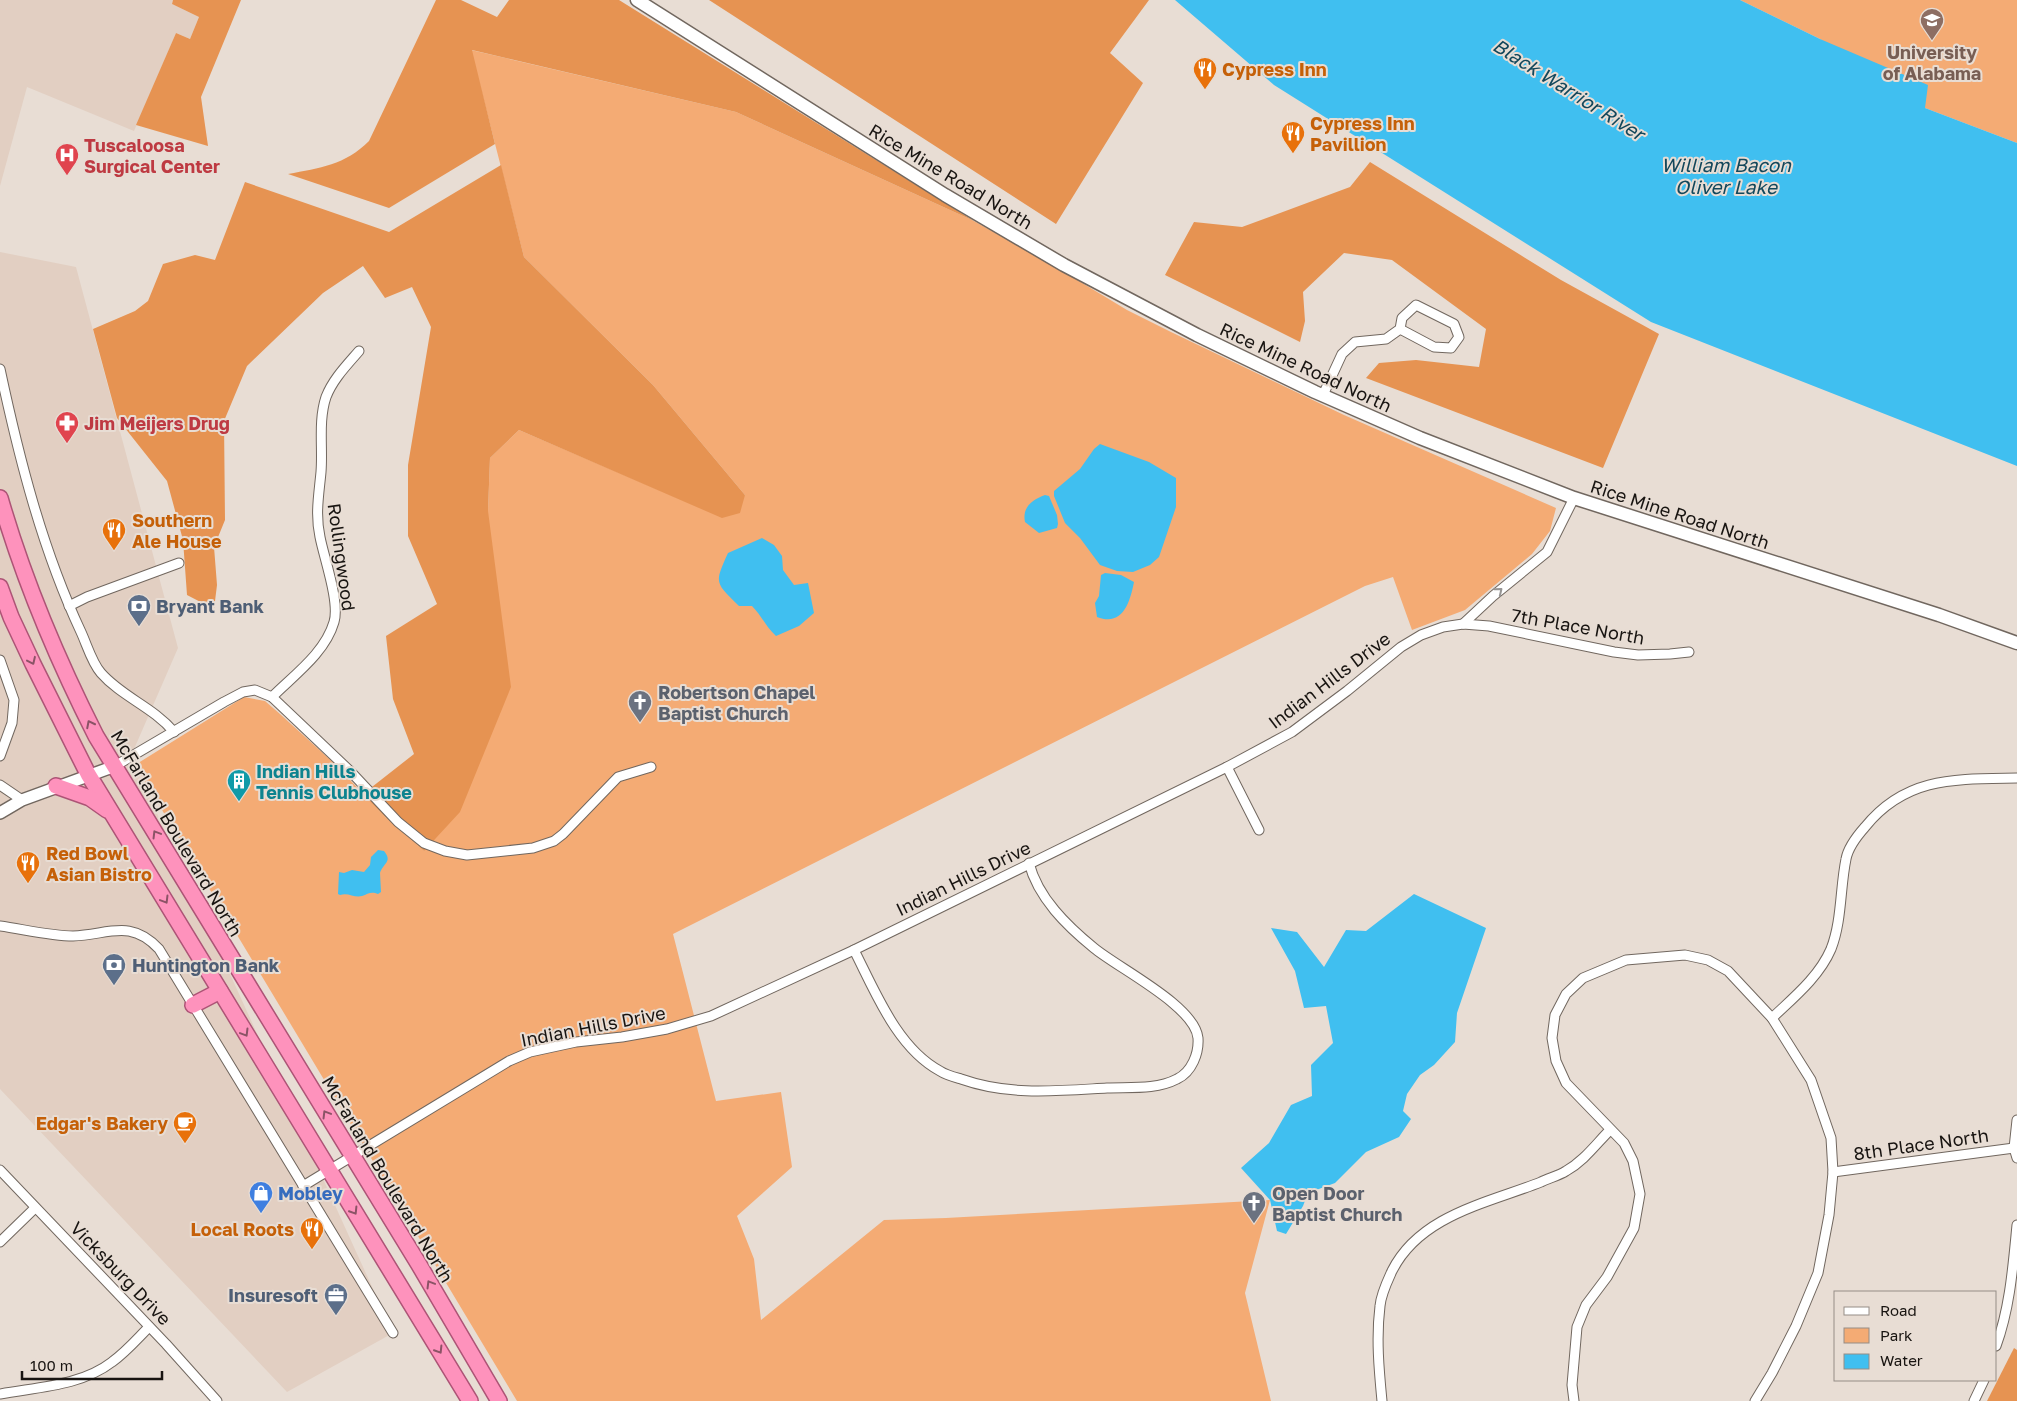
<svg xmlns="http://www.w3.org/2000/svg" width="2017" height="1401" font-family="'Golos Text',sans-serif">
<style>
.built{fill:#e2cfc2}
.green{fill:#f4ab74}
.forest{fill:#e69352}
.water{fill:#40bff0}
.lines{fill:none;stroke-linecap:round;stroke-linejoin:round}
.minor-casing{stroke:#71675f;stroke-width:11}
.tertiary-casing{stroke:#71675f;stroke-width:14}
.secondary-casing{stroke:#71675f;stroke-width:15}
.trunk-casing{stroke:#ad5476;stroke-width:18}
.minor{stroke:#fff;stroke-width:9}
.tertiary{stroke:#fff;stroke-width:11}
.secondary{stroke:#fff;stroke-width:12}
.trunk{stroke:#fe92bc;stroke-width:15}
.oneway{stroke:#979594}
.oneway2{stroke:#8b5366}
.labels{text-anchor:middle;dominant-baseline:central;stroke-width:4;stroke-linejoin:round;paint-order:stroke}
.education-label{font-size:18px;font-weight:bold;fill:#785e54;stroke:#e8ddd4}
.food-label{font-size:18px;font-weight:bold;fill:#c56008;stroke:#e8ddd4;text-anchor:start}
.health-label{font-size:18px;font-weight:bold;fill:#be3a42;stroke:#e8ddd4;text-anchor:start}
.street-label{font-size:18px;fill:#181411;stroke:#e8ddd4}
.service-label{font-size:18px;font-weight:bold;fill:#4e5e75;stroke:#e8ddd4;text-anchor:start}
.worship-label{font-size:18px;font-weight:bold;fill:#5b616d;stroke:#e8ddd4;text-anchor:start}
.culture-label{font-size:18px;font-weight:bold;fill:#0d838f;stroke:#e8ddd4;text-anchor:start}
.shop-label{font-size:18px;font-weight:bold;fill:#366cbe;stroke:#e8ddd4;text-anchor:start}
.water-label{font-size:19px;font-style:italic;fill:#12475b;stroke:#e8ddd4}
</style>
<rect width="100%" height="100%" fill="#e8ddd4"/>
<g class="built">
<polygon points="0,0 173,0 172,4 199,17 190,39 176,33 134,131 27,87 0,186"/>
<polygon points="0,252 76,267 178,648 131,756 393,1333 287,1392 0,1089"/>
</g>
<g class="green">
<polygon points="1740,0 2017,0 2017,143 1925,108 1820,39"/>
<polygon points="471,50 736,112 974,221 1059,269 1127,310 1171,332 1344,415 1556,508 1550,531 1532,554 1465,610 1412,630 1393,577 1365,586 673,934 716,1101 781,1092 792,1167 737,1216 754,1259 761,1320 884,1220 946,1218 1270,1200 1245,1293 1271,1401 517,1401 135,765 244,697 265,701 280,714 336,765 383,815 424,851 488,511 490,458 519,430 722,517 745,495 653,385 524,257"/>
</g>
<g class="forest">
<polygon points="173,0 241,0 201,97 208,146 136,125 176,33 190,39 199,17 172,4"/>
<path d="M436,0H461L497,17L509,0H619L974,221L736,112L472,50L495,144L389,208L288,174C320,168 345,165 369,141Z"/>
<polygon points="709,0 1149,0 1110,53 1143,83 1056,224"/>
<polygon points="1370,162 1561,280 1659,334 1603,468 1366,378 1379,363 1416,360 1479,367 1486,329 1392,260 1344,253 1303,292 1305,321 1300,342 1165,275 1194,222 1242,227 1350,187"/>
<polygon points="501,165 524,257 653,385 745,495 740,513 722,518 519,430 490,458 488,511 511,687 460,812 424,851 383,815 363,794 414,754 393,699 386,636 437,604 408,536 408,465 431,327 412,287 385,298 363,266 323,293 247,366 224,421 225,520 214,547 217,585 214,609 187,595 183,540 167,481 117,418 93,329 135,311 148,301 163,264 195,255 215,260 245,182 389,232"/>
<polygon points="2014,1348 2017,1350 2017,1401 1987,1401"/>
</g>
<g class="water">
<polygon points="1175,0 1740,0 1820,39 1928,85 1925,108 2017,143 2017,466 1651,322 1274,85"/>
<polygon points="1100,444 1149,462 1176,478 1176,507 1159,557 1150,565 1133,572 1117,571 1100,565 1080,538 1065,523 1054,496 1054,491 1080,469 1094,449"/>
<path d="M1045,495L1049,496L1057,515L1058,524L1057,528L1039,533L1025,522C1022,507 1032,500 1045,495Z"/>
<path d="M762,538L774,545L782,556L783,570L794,585L808,583L814,613L799,626L776,636C765,626 762,616 752,606H739C715,582 714,584 728,553Z"/>
<path d="M1105,573L1121,575L1134,582C1130,602 1123,627 1097,617L1095,603L1099,596L1101,575Z"/>
<path d="M378,850L384,851C393,862 383,863 380,873L381,892L378,894C371,891 368,894 362,896C354,898 348,892 340,895L338,894L339,872L344,873L352,870L364,872L370,865L371,857Z"/>
<polygon points="1414,894 1486,928 1457,1013 1455,1042 1434,1065 1420,1075 1407,1094 1403,1111 1411,1119 1399,1137 1366,1152 1335,1183 1308,1193 1303,1206 1286,1234 1277,1231 1270,1200 1241,1168 1269,1143 1291,1105 1312,1096 1311,1065 1333,1043 1326,1006 1304,1008 1295,971 1271,928 1297,932 1324,967 1346,930 1366,931"/>
</g>
<g class="lines">
<g class="minor-casing">
<g id="minor">
<path d="M0,369C19,458 42,549 81,632C87,645 92,663 101,673C122,697 153,707 174,732"/>
<polyline points="1323,395 1342,354 1355,342 1386,339 1400,329 1434,347 1451,348 1459,337 1454,324 1416,305 1402,318 1400,329"/>
<polyline points="69,606 87,597 179,563"/>
<polyline points="1463,624 1493,596 1547,552 1574,498"/>
<polyline points="0,660 14,700 12,723 0,756"/>
<path d="M272,697C294,675 325,653 334,622C340,602 324,558 320,537C315,514 319,494 321,472C323,448 318,421 326,397C333,379 347,365 359,351"/>
<polyline points="115,766 224,702 243,692 255,690 272,697 351,772 398,822 424,843 445,851 467,855 533,848 554,841 563,834 618,777 651,767"/>
<polyline points="1227,767 1259,830"/>
<polyline points="0,785 22,800"/>
<path d="M0,926C22,929 51,936 73,936C108,935 130,918 159,949L393,1333"/>
<path d="M854,950C875,991 897,1048 940,1071C946,1075 954,1077 961,1079C1009,1096 1056,1091 1107,1088C1130,1087 1156,1090 1177,1079C1192,1072 1199,1053 1198,1038C1195,1006 1118,968 1094,948C1067,926 1038,898 1029,863"/>
<path d="M1772,1018C1793,998 1819,977 1831,949C1842,921 1840,888 1846,859C1848,848 1857,836 1865,827C1906,776 1957,779 2017,778"/>
<polyline points="2017,1120 2014,1148 2017,1158"/>
<polyline points="0,1170 166,1344 217,1401"/>
<polyline points="1833,1172 2014,1148"/>
<polyline points="303,1186 509,1061 530,1052 576,1042 622,1037 667,1029 711,1016 854,950 1227,767 1292,732 1347,691 1401,647 1421,635 1443,627 1463,624 1489,626 1614,652 1638,655 1670,654 1689,652"/>
<polyline points="0,1242 35,1208"/>
<path d="M1996,1346C2010,1308 2013,1266 2017,1225"/>
<path d="M0,1394C37,1387 81,1386 112,1362C126,1352 137,1339 149,1327"/>
<path d="M1382,1401C1379,1370 1376,1338 1380,1306C1381,1294 1387,1282 1392,1271C1420,1215 1488,1203 1541,1182C1549,1178 1558,1176 1566,1171C1584,1161 1596,1144 1610,1130"/>
<polyline points="1574,1401 1572,1385 1577,1327 1586,1305 1607,1277 1634,1228 1640,1194 1633,1161 1624,1143 1566,1083 1556,1061 1552,1038 1555,1015 1566,994 1583,978 1626,960 1685,955 1708,960 1728,971 1772,1018 1811,1080 1831,1138 1833,1172 1829,1215 1818,1273 1796,1326 1772,1373 1755,1401"/>
<polyline points="1974,1401 1984,1380"/>
</g>
</g>
<g class="tertiary-casing">
<polyline id="tertiary" points="0,813 22,800 115,766"/>
</g>
<g class="secondary-casing">
<polyline id="secondary" points="637,0 945,195 1064,265 1197,335 1315,392 1420,438 1574,498 1939,615 2017,643"/>
</g>
<g class="trunk-casing">
<g id="trunk">
<path d="M0,498C24,581 57,659 96,736L418,1263L499,1401"/>
<polyline points="0,587 11,617 33,664 88,774 470,1401"/>
<polyline points="56,786 90,798 107,810"/>
<polyline points="193,1005 220,991"/>
</g>
</g>
<use href="#minor" class="minor"/>
<use href="#tertiary" class="tertiary"/>
<use href="#secondary" class="secondary"/>
<use href="#trunk" class="trunk"/>
</g>
<defs><path id="oneway-chevron" d="M-2-3.5L2.5 0L-2 3.5" fill="none" stroke-width="1.6" stroke-linecap="round" stroke-linejoin="round" transform="scale(1.25)"/></defs>
<use class="oneway" href="#oneway-chevron" transform="translate(1499 591) rotate(-39)"/>
<g class="oneway2">
<use href="#oneway-chevron" transform="translate(32 661) rotate(65)"/>
<use href="#oneway-chevron" transform="translate(90 724) rotate(-117)"/>
<use href="#oneway-chevron" transform="translate(156 834) rotate(-121)"/>
<use href="#oneway-chevron" transform="translate(165 900) rotate(59)"/>
<use href="#oneway-chevron" transform="translate(245 1033) rotate(59)"/>
<use href="#oneway-chevron" transform="translate(326 1114) rotate(-121)"/>
<use href="#oneway-chevron" transform="translate(354 1211) rotate(58)"/>
<use href="#oneway-chevron" transform="translate(430 1284) rotate(-121)"/>
<use href="#oneway-chevron" transform="translate(439 1350) rotate(58)"/>
</g>
<defs>
<g id="university-pin" transform="scale(1.25)"><path d="M0 17L-7.5 6A9.5 9.5 0 1 1 7.5 6Z" fill="#8d6e63" stroke="#e8ddd4"/><path d="M0-5L7-2L0 1L-7-2ZM-4 1L0 2.5L4 1V4Q0 6-4 4Z" fill="#fff"/></g>
<g id="restaurant-pin" transform="scale(1.25)"><path d="M0 17L-7.5 6A9.5 9.5 0 1 1 7.5 6Z" fill="#e8710a" stroke="#e8ddd4"/><path d="M-5-6h1v4h1v-4h1v4h1v-4h1v5L-1.5 .5V6h-2V.5L-5-1ZM5-6V6H3V1.5H1.5Q1.5-4 5-6Z" fill="#fff"/></g>
<g id="hospital-pin" transform="scale(1.25)"><path d="M0 17L-7.5 6A9.5 9.5 0 1 1 7.5 6Z" fill="#e0444e" stroke="#e8ddd4"/><path d="M-5-5h3v3.5h4V-5h3V5h-3V1.5h-4V5h-3Z" fill="#fff"/></g>
<g id="pharmacy-pin" transform="scale(1.25)"><path d="M0 17L-7.5 6A9.5 9.5 0 1 1 7.5 6Z" fill="#e0444e" stroke="#e8ddd4"/><path d="M-2-6h4v4h4v4h-4v4h-4v-4h-4v-4h4Z" fill="#fff"/></g>
<g id="bank-pin" transform="scale(1.25)"><path d="M0 17L-7.5 6A9.5 9.5 0 1 1 7.5 6Z" fill="#5c6f8a" stroke="#e8ddd4"/><path d="M-6-4H6V4H-6ZM0-2.3a2.3 2.3 0 1 0 0 4.6a2.3 2.3 0 1 0 0-4.6Z" fill="#fff"/></g>
<g id="church-pin" transform="scale(1.25)"><path d="M0 17L-7.5 6A9.5 9.5 0 1 1 7.5 6Z" fill="#6b7280" stroke="#e8ddd4"/><path d="M-1.2-6h2.4v3.5h3.3v2.4h-3.3V6h-2.4V-.1h-3.3v-2.4h3.3Z" fill="#fff"/></g>
<g id="building-pin" transform="scale(1.25)"><path d="M0 17L-7.5 6A9.5 9.5 0 1 1 7.5 6Z" fill="#0f9aa8" stroke="#e8ddd4"/><path d="M-4-6H4V6H1V3H-1V6H-4ZM-2.5-4.3h1.7v1.8h-1.7ZM.8-4.3h1.7v1.8H.8ZM-2.5-1h1.7V.8h-1.7ZM.8-1h1.7V.8H.8Z" fill="#fff"/></g>
<g id="cafe-pin" transform="scale(1.25)"><path d="M0 17L-7.5 6A9.5 9.5 0 1 1 7.5 6Z" fill="#e8710a" stroke="#e8ddd4"/><path d="M-5.5-4.5H6V0H3Q3 3.5 0 3.5H-2.5Q-5.5 3.5-5.5 0ZM3-3.2v2h1.7v-2ZM-6 4.5H4V6H-6Z" fill="#fff"/></g>
<g id="shop-pin" transform="scale(1.25)"><path d="M0 17L-7.5 6A9.5 9.5 0 1 1 7.5 6Z" fill="#3f7fe0" stroke="#e8ddd4"/><path d="M-5-2.5h2.3a2.7 3.5 0 0 1 5.4 0H5L5.5 6h-11ZM-1.5-2.5h3a1.5 2.3 0 0 0-3 0Z" fill="#fff"/></g>
<g id="office-pin" transform="scale(1.25)"><path d="M0 17L-7.5 6A9.5 9.5 0 1 1 7.5 6Z" fill="#5c6f8a" stroke="#e8ddd4"/><path d="M-6-3h4V-5.5h4V-3h4V5H-6ZM-1-4.5V-3h2v-1.5ZM-6 0V1H6V0Z" fill="#fff"/></g>
</defs>
<g fill-rule="evenodd">
<use href="#university-pin" x="1932" y="20"/>
<use href="#restaurant-pin" x="1205" y="69"/>
<use href="#restaurant-pin" x="1293" y="133"/>
<use href="#hospital-pin" x="67" y="155"/>
<use href="#pharmacy-pin" x="67" y="423"/>
<use href="#restaurant-pin" x="114" y="530"/>
<use href="#bank-pin" x="139" y="606"/>
<use href="#church-pin" x="640" y="702"/>
<use href="#building-pin" x="239" y="781"/>
<use href="#restaurant-pin" x="28" y="863"/>
<use href="#bank-pin" x="114" y="965"/>
<use href="#cafe-pin" x="185" y="1123"/>
<use href="#shop-pin" x="261" y="1193"/>
<use href="#church-pin" x="1254" y="1203"/>
<use href="#restaurant-pin" x="312" y="1229"/>
<use href="#office-pin" x="336" y="1295"/>
</g>
<g class="labels">
<g class="education-label">
<text x="1932" y="52">University<tspan x="1932" dy="21">of Alabama</tspan></text>
</g>
<g class="food-label">
<text x="1222" y="69">Cypress Inn</text>
<text x="1310" y="123">Cypress Inn<tspan x="1310" dy="21">Pavillion</tspan></text>
<text x="132" y="520">Southern<tspan x="132" dy="21">Ale House</tspan></text>
<text x="46" y="853">Red Bowl<tspan x="46" dy="21">Asian Bistro</tspan></text>
<text x="168" y="1123" text-anchor="end">Edgar's Bakery</text>
<text x="294" y="1229" text-anchor="end">Local Roots</text>
</g>
<g class="health-label">
<text x="84" y="145">Tuscaloosa<tspan x="84" dy="21">Surgical Center</tspan></text>
<text x="84" y="423">Jim Meijers Drug</text>
</g>
<g class="street-label">
<text transform="translate(951 176) rotate(31)">Rice Mine Road North</text>
<text transform="translate(1306 367) rotate(25)">Rice Mine Road North</text>
<text transform="translate(1680 514) rotate(18)">Rice Mine Road North</text>
<text transform="translate(342 557) rotate(82)">Rollingwood</text>
<text transform="translate(1578 626) rotate(10)">7th Place North</text>
<text transform="translate(1329 680) rotate(-37)">Indian Hills Drive</text>
<text transform="translate(177 833) rotate(59)">McFarland Boulevard North</text>
<text transform="translate(963 878) rotate(-26)">Indian Hills Drive</text>
<text transform="translate(593 1026) rotate(-11)">Indian Hills Drive</text>
<text transform="translate(1921 1144) rotate(-8)">8th Place North</text>
<text transform="translate(388 1179) rotate(59)">McFarland Boulevard North</text>
<text transform="translate(121 1273) rotate(46)">Vicksburg Drive</text>
</g>
<g class="service-label">
<text x="156" y="606">Bryant Bank</text>
<text x="132" y="965">Huntington Bank</text>
<text x="318" y="1295" text-anchor="end">Insuresoft</text>
</g>
<g class="worship-label">
<text x="658" y="692">Robertson Chapel<tspan x="658" dy="21">Baptist Church</tspan></text>
<text x="1272" y="1193">Open Door<tspan x="1272" dy="21">Baptist Church</tspan></text>
</g>
<g class="culture-label">
<text x="256" y="771">Indian Hills<tspan x="256" dy="21">Tennis Clubhouse</tspan></text>
</g>
<g class="shop-label">
<text x="278" y="1193">Mobley</text>
</g>
<g class="water-label">
<text transform="translate(1569 89) rotate(32)">Black Warrior River</text>
<text x="1726" y="164">William Bacon<tspan x="1726" dy="22">Oliver Lake</tspan></text>
</g>
</g>
<rect x="1834" y="1291" width="162" height="90" fill="#e8ddd4" stroke="#958d86"/>
<rect x="1844" y="1307" width="25" height="8" fill="#ffffff" stroke="#958d86"/>
<text x="1880" y="1316" font-size="15" fill="#181411">Road</text>
<rect x="1844" y="1328" width="25" height="15" fill="#f4ab74" stroke="#958d86"/>
<text x="1880" y="1341" font-size="15" fill="#181411">Park</text>
<rect x="1844" y="1354" width="25" height="15" fill="#40bff0" stroke="#958d86"/>
<text x="1880" y="1366" font-size="15" fill="#181411">Water</text>
<path d="M22 1371v8h140v-8" fill="none" stroke="#181411" stroke-width="2.5"/>
<text x="30" y="1371" font-size="15" fill="#181411" stroke="#e8ddd4" stroke-width="4" paint-order="stroke">100 m</text>
</svg>
